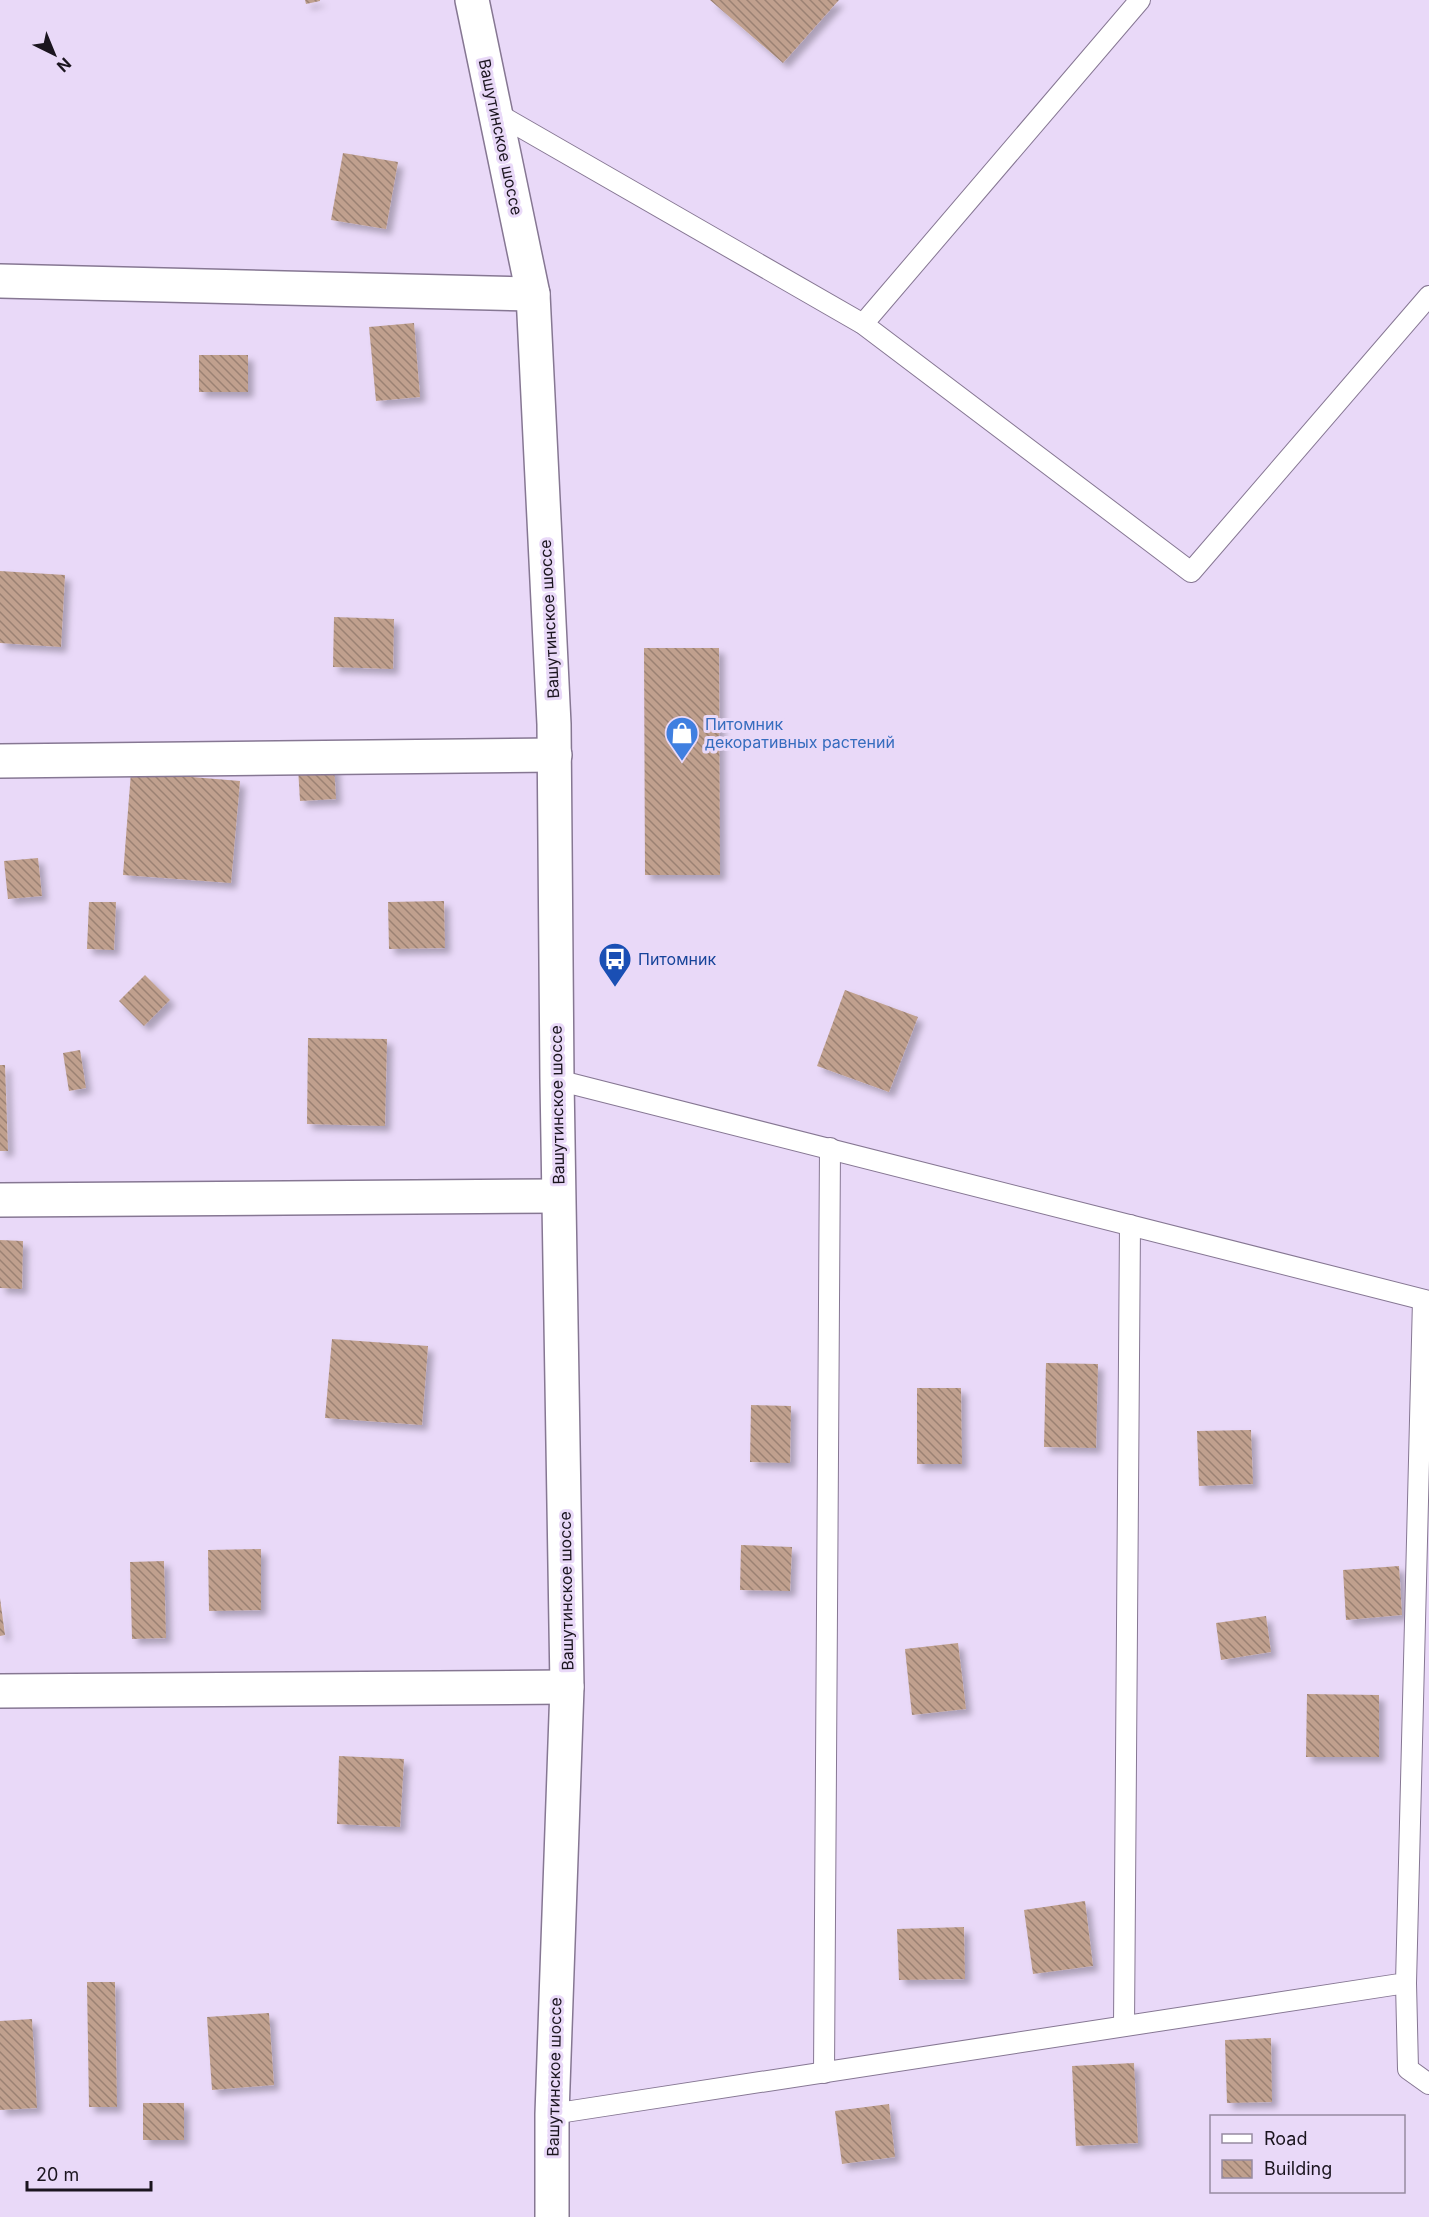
<svg xmlns="http://www.w3.org/2000/svg" width="1429" height="2217" font-family="Inter,sans-serif">
<style>
.building{fill:url(#building-back-hatch);filter:url(#shadow)}
.lines{fill:none;stroke-linecap:round;stroke-linejoin:round}
.service-casing{stroke:#867793;stroke-width:22}
.minor-casing{stroke:#867793;stroke-width:36}
.tertiary-casing{stroke:#867793;stroke-width:36}
.service{stroke:#fff;stroke-width:20}
.minor{stroke:#fff;stroke-width:33}
.tertiary{stroke:#fff;stroke-width:33}
.labels{text-anchor:middle;dominant-baseline:central;stroke-width:6;stroke-linejoin:round;paint-order:stroke}
.street-label{font-size:16px;fill:#1b151f;stroke:#e9d9f8}
.shop-label{font-size:16px;fill:#366cbe;stroke:#e9d9f8;text-anchor:start}
.transit-label{font-size:16px;fill:#164399;stroke:#e9d9f8;text-anchor:start}
</style>
<defs>
<pattern id="building-back-hatch" width="6" height="6" patternUnits="userSpaceOnUse" patternTransform="scale(1.5)"><rect width="6" height="6" fill="#c0a08e"/><path d="M-1 5l2 2M0 0l6 6M5-1l2 2" fill="none" stroke="#9b8173"/></pattern>
<filter id="shadow"><feDropShadow dx="5.5" dy="5.5" stdDeviation="3" flood-color="#0004"/></filter>
</defs>
<rect width="100%" height="100%" fill="#e9d9f8"/>
<g class="building">
<polygon points="305,0 320,0 320,1 306,4"/>
<polygon points="710,0 839,0 783,63"/>
<polygon points="343,153 398,162 386,229 331,220"/>
<polygon points="414,323 420,397 376,401 369,327"/>
<rect x="199" y="355" width="49" height="37"/>
<polygon points="0,571 65,575 61,647 0,643"/>
<polygon points="334,617 394,619 393,669 333,667"/>
<polygon points="644,648 719,648 720,875 645,875"/>
<polygon points="334,765 336,799 300,801 298,767"/>
<polygon points="131,772 240,781 231,883 123,875"/>
<polygon points="38,858 42,896 8,899 4,861"/>
<polygon points="444,901 445,948 389,949 388,902"/>
<polygon points="89,902 116,902 114,950 87,949"/>
<polygon points="145,975 170,1000 144,1026 119,1001"/>
<polygon points="845,990 918,1017 889,1092 817,1066"/>
<polygon points="308,1038 387,1039 385,1126 307,1124"/>
<polygon points="80,1050 86,1088 69,1091 63,1053"/>
<polygon points="0,1065 5,1065 8,1151 0,1151"/>
<polygon points="0,1240 23,1241 22,1289 0,1288"/>
<polygon points="332,1339 428,1346 422,1425 325,1418"/>
<polygon points="1046,1363 1098,1364 1096,1448 1044,1447"/>
<polygon points="917,1388 961,1388 962,1464 917,1464"/>
<polygon points="751,1405 791,1406 790,1463 750,1462"/>
<polygon points="1251,1430 1253,1484 1199,1486 1197,1431"/>
<polygon points="741,1545 792,1547 790,1591 740,1590"/>
<polygon points="261,1549 261,1610 209,1611 208,1550"/>
<polygon points="164,1561 166,1638 132,1639 130,1562"/>
<polygon points="1399,1566 1402,1615 1346,1620 1343,1570"/>
<polygon points="0,1598 5,1635 0,1636"/>
<polygon points="1266,1616 1271,1652 1221,1660 1216,1623"/>
<polygon points="958,1643 966,1709 912,1715 905,1649"/>
<polygon points="1307,1694 1379,1695 1379,1757 1306,1757"/>
<polygon points="339,1756 404,1759 400,1827 337,1824"/>
<polygon points="1085,1901 1093,1966 1033,1974 1024,1910"/>
<polygon points="964,1927 965,1979 899,1980 897,1929"/>
<polygon points="87,1982 115,1982 117,2107 89,2107"/>
<polygon points="269,2013 274,2085 212,2090 207,2017"/>
<polygon points="32,2019 37,2108 0,2110 0,2021"/>
<polygon points="1271,2038 1272,2102 1227,2103 1225,2040"/>
<polygon points="1134,2063 1138,2143 1076,2146 1072,2066"/>
<rect x="143" y="2103" width="41" height="37"/>
<polygon points="889,2104 895,2157 842,2164 835,2111"/>
</g>
<g class="lines">
<g class="service-casing">
<g id="service">
<polyline points="496,113 863,324 1191,572 1429,296"/>
<polyline points="863,324 1140,0"/>
<polyline points="557,1080 1429,1301"/>
<polyline points="1406,1983 1408,2069 1429,2084"/>
<polyline points="1124,2026 1130,1225"/>
<polyline points="824,2073 830,1148"/>
<polyline points="552,2114 1406,1983 1423,1300"/>
</g>
</g>
<g class="minor-casing">
<g id="minor">
<polyline points="0,281 533,294"/>
<polyline points="0,761 555,755"/>
<polyline points="0,1200 558,1196"/>
<polyline points="0,1691 567,1687"/>
</g>
</g>
<g class="tertiary-casing">
<polyline id="tertiary" points="472,0 533,294 554,724 557,1080 567,1687 552,2114 552,2217"/>
</g>
<use href="#service" class="service"/>
<use href="#minor" class="minor"/>
<use href="#tertiary" class="tertiary"/>
</g>
<defs>
<g id="shop-pin" transform="scale(1.725)"><path d="M0 17L-7.5 6A9.5 9.5 0 1 1 7.5 6Z" fill="#3f7fe0" stroke="#e9d9f8"/><path d="M-5-2.5h2.3a2.7 3.5 0 0 1 5.4 0H5L5.5 6h-11ZM-1.5-2.5h3a1.5 2.3 0 0 0-3 0Z" fill="#fff"/></g>
<g id="bus-pin" transform="scale(1.725)"><path d="M0 17L-7.5 6A9.5 9.5 0 1 1 7.5 6Z" fill="#1a4fb4" stroke="#e9d9f8"/><path d="M-5-6H5V4H4V6H2V4H-2V6H-4V4H-5ZM-3.5-4V0h7V-4ZM-3.5 1.2v1.5H-2V1.2ZM2 1.2v1.5H3.5V1.2Z" fill="#fff"/></g>
</defs>
<g fill-rule="evenodd">
<use href="#shop-pin" x="682" y="733"/>
<use href="#bus-pin" x="615" y="959"/>
</g>
<g class="labels">
<g class="street-label">
<text transform="translate(501 137) rotate(78)">Вашутинское шоссе</text>
<text transform="translate(549 619) rotate(-93)">Вашутинское шоссе</text>
<text transform="translate(557 1105) rotate(-91)">Вашутинское шоссе</text>
<text transform="translate(566 1591) rotate(-91)">Вашутинское шоссе</text>
<text transform="translate(554 2077) rotate(-89)">Вашутинское шоссе</text>
</g>
<g class="shop-label">
<text x="705" y="724">Питомник<tspan x="705" dy="18">декоративных растений</tspan></text>
</g>
<g class="transit-label">
<text x="638" y="959">Питомник</text>
</g>
</g>
<rect x="1210" y="2115" width="195" height="78" fill="#e9d9f8" stroke="#978ba1" stroke-width="1.5"/>
<rect x="1222" y="2134" width="30" height="9" fill="#ffffff" stroke="#978ba1" stroke-width="1.5"/>
<text x="1264" y="2145" font-size="18" fill="#1b151f">Road</text>
<rect x="1222" y="2160" width="30" height="18" fill="url(#building-back-hatch)" stroke="#978ba1" stroke-width="1.5"/>
<text x="1264" y="2175" font-size="18" fill="#1b151f">Building</text>
<g transform="translate(54 54) rotate(137)" stroke="#e9d9f8" stroke-width="4.5" paint-order="stroke">
<path d="M0-4.5L10 22L0 15L-10 22Z" fill="#1b151f"/>
<text y="-9" font-size="16" font-weight="bold" text-anchor="middle" fill="#1b151f">N</text>
</g>
<path d="M27 2181v9h124v-9" fill="none" stroke="#1b151f" stroke-width="3"/>
<text x="36" y="2181" font-size="18" fill="#1b151f" stroke="#e9d9f8" stroke-width="4.5" paint-order="stroke">20 m</text>
</svg>
